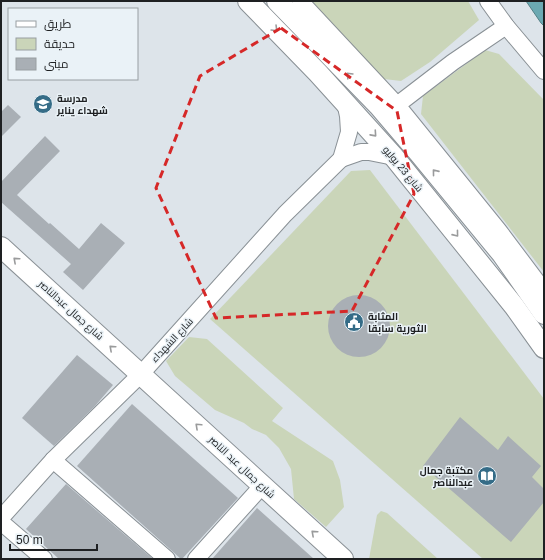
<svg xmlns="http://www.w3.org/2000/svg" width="545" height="560" font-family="Helvetica,Cairo,sans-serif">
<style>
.green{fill:#cad5b9}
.water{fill:#6ba9b2;stroke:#548087}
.building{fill:#a9afb5}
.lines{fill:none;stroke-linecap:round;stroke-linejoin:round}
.minor-casing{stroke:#899095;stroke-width:18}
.major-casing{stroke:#899095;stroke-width:22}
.minor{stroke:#fff;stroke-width:16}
.major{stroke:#fff;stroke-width:20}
.oneway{stroke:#9a9b9c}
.marked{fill:none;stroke:#d62828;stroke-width:3;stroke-dasharray:8 5;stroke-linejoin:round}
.labels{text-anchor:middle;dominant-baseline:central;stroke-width:3;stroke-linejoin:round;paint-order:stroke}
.poi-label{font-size:10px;font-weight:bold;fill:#1e2022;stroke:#eaf2f7;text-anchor:start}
.street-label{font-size:10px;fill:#1e2022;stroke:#eaf2f7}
</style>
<rect width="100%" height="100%" fill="#dde4ea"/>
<g class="green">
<polygon points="308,1 468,1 479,20 430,62 401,81 384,79"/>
<polygon points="485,50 499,54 544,100 544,272 421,114 423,96"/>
<polygon points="370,170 544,399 544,559 483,559 210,319 351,171"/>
<polygon points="189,337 207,339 283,408 272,421 333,461 340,480 344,507 326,527 294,499 291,469 279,448 266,435 252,429 244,423 215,410 175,376 166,361"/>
<polygon points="381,511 387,513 438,559 369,559 377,515"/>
</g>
<polygon class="water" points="526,1 544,1 544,26 541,23"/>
<g class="building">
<polygon points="8,105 21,117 1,137 1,112"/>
<polygon points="45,136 60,151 17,195 49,224 50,223 79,249 101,223 125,243 83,290 63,272 71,264 1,202 1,182"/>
<circle cx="359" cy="326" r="31"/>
<polygon points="77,355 113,385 95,406 54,446 22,418"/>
<polygon points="132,404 238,498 182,559 181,559 77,466"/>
<polygon points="460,417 498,450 508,436 541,466 532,477 544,489 544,502 511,542 423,466"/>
<polygon points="66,484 96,510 153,559 59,559 26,529"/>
<polygon points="257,508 314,559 212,559"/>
</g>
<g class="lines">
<g class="minor-casing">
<g id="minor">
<polyline points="300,1 397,105"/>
<polyline points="488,1 506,26 544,71"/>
<polyline points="506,26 453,62 397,105 499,231 544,291"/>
<polyline points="341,159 361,152 369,152 394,157"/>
<polyline points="53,460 167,559"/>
<polyline points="1,518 53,460 141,374 285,214 341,159 349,132 348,116 345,102"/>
<polyline points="1,522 44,559"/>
<polyline points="196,559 262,486"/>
</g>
</g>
<g class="major-casing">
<g id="major">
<polyline points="248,1 318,73 394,157 514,306 544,348"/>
<polyline points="277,1 379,106 419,153 502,254 544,314"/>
<polyline points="1,247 343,559"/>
</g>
</g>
<use href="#minor" class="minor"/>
<use href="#major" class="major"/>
</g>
<defs><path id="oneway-chevron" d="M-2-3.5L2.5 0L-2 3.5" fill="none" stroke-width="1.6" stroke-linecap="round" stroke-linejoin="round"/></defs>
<g class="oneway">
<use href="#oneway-chevron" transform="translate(275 29) rotate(45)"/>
<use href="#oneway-chevron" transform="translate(349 75) rotate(-134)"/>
<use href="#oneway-chevron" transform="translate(374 134) rotate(48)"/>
<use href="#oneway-chevron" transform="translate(435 172) rotate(-129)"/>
<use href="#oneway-chevron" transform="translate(456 234) rotate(51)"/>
<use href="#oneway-chevron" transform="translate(16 260) rotate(-138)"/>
<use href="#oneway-chevron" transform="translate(112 348) rotate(-138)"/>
<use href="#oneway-chevron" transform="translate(198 426) rotate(-137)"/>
<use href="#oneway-chevron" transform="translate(314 533) rotate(-138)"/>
</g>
<path class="marked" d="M281,28L397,111L414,194L352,311L216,318L156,188L200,76Z"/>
<defs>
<g id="school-disc" transform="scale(1)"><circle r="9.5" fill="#356c87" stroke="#eaf2f7"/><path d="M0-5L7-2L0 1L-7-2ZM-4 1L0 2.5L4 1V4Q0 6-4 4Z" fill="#fff"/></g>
<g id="civic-disc" transform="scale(1)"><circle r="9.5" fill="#356c87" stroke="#eaf2f7"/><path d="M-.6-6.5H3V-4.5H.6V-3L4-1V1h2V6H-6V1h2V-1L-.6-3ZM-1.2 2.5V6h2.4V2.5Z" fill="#fff"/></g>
<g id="library-disc" transform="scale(1)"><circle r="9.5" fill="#356c87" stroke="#eaf2f7"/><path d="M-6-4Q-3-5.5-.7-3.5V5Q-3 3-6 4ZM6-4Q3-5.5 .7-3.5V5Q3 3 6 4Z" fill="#fff"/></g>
</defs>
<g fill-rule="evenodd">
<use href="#school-disc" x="43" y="104"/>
<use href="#civic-disc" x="354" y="322"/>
<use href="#library-disc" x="487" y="476"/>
</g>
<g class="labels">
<g class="poi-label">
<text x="57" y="98">مدرسة<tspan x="57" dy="12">شهداء يناير</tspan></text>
<text x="368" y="316">المثابة<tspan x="368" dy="12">الثورية سابقا</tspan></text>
<text x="473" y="470" text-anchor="end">مكتبة جمال<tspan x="473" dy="12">عبدالناصر</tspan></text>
</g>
<g class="street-label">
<text transform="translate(403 169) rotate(50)">شارع 23 يوليو</text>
<text transform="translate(71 310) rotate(42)">شارع جمال عبدالناصر</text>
<text transform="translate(172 340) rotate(-47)">شارع الشهداء</text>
<text transform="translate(242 467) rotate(43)">شارع جمال عبد الناصر</text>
</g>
</g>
<rect width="545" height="560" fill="none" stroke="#1e2022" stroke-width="4"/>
<rect x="8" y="8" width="130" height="72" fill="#eaf2f7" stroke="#989ea2"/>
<rect x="16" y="21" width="20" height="6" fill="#ffffff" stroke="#989ea2"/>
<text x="44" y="28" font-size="12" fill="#1e2022">طريق</text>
<rect x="16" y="38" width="20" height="12" fill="#cad5b9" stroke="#989ea2"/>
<text x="44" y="48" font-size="12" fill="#1e2022">حديقة</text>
<rect x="16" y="58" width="20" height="12" fill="#a9afb5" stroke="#989ea2"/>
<text x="44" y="68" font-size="12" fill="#1e2022">مبنى</text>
<path d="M10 544v6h87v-6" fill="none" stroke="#1e2022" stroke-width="2"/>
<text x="16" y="544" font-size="12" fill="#1e2022" stroke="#eaf2f7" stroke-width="3" paint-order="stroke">50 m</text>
</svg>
